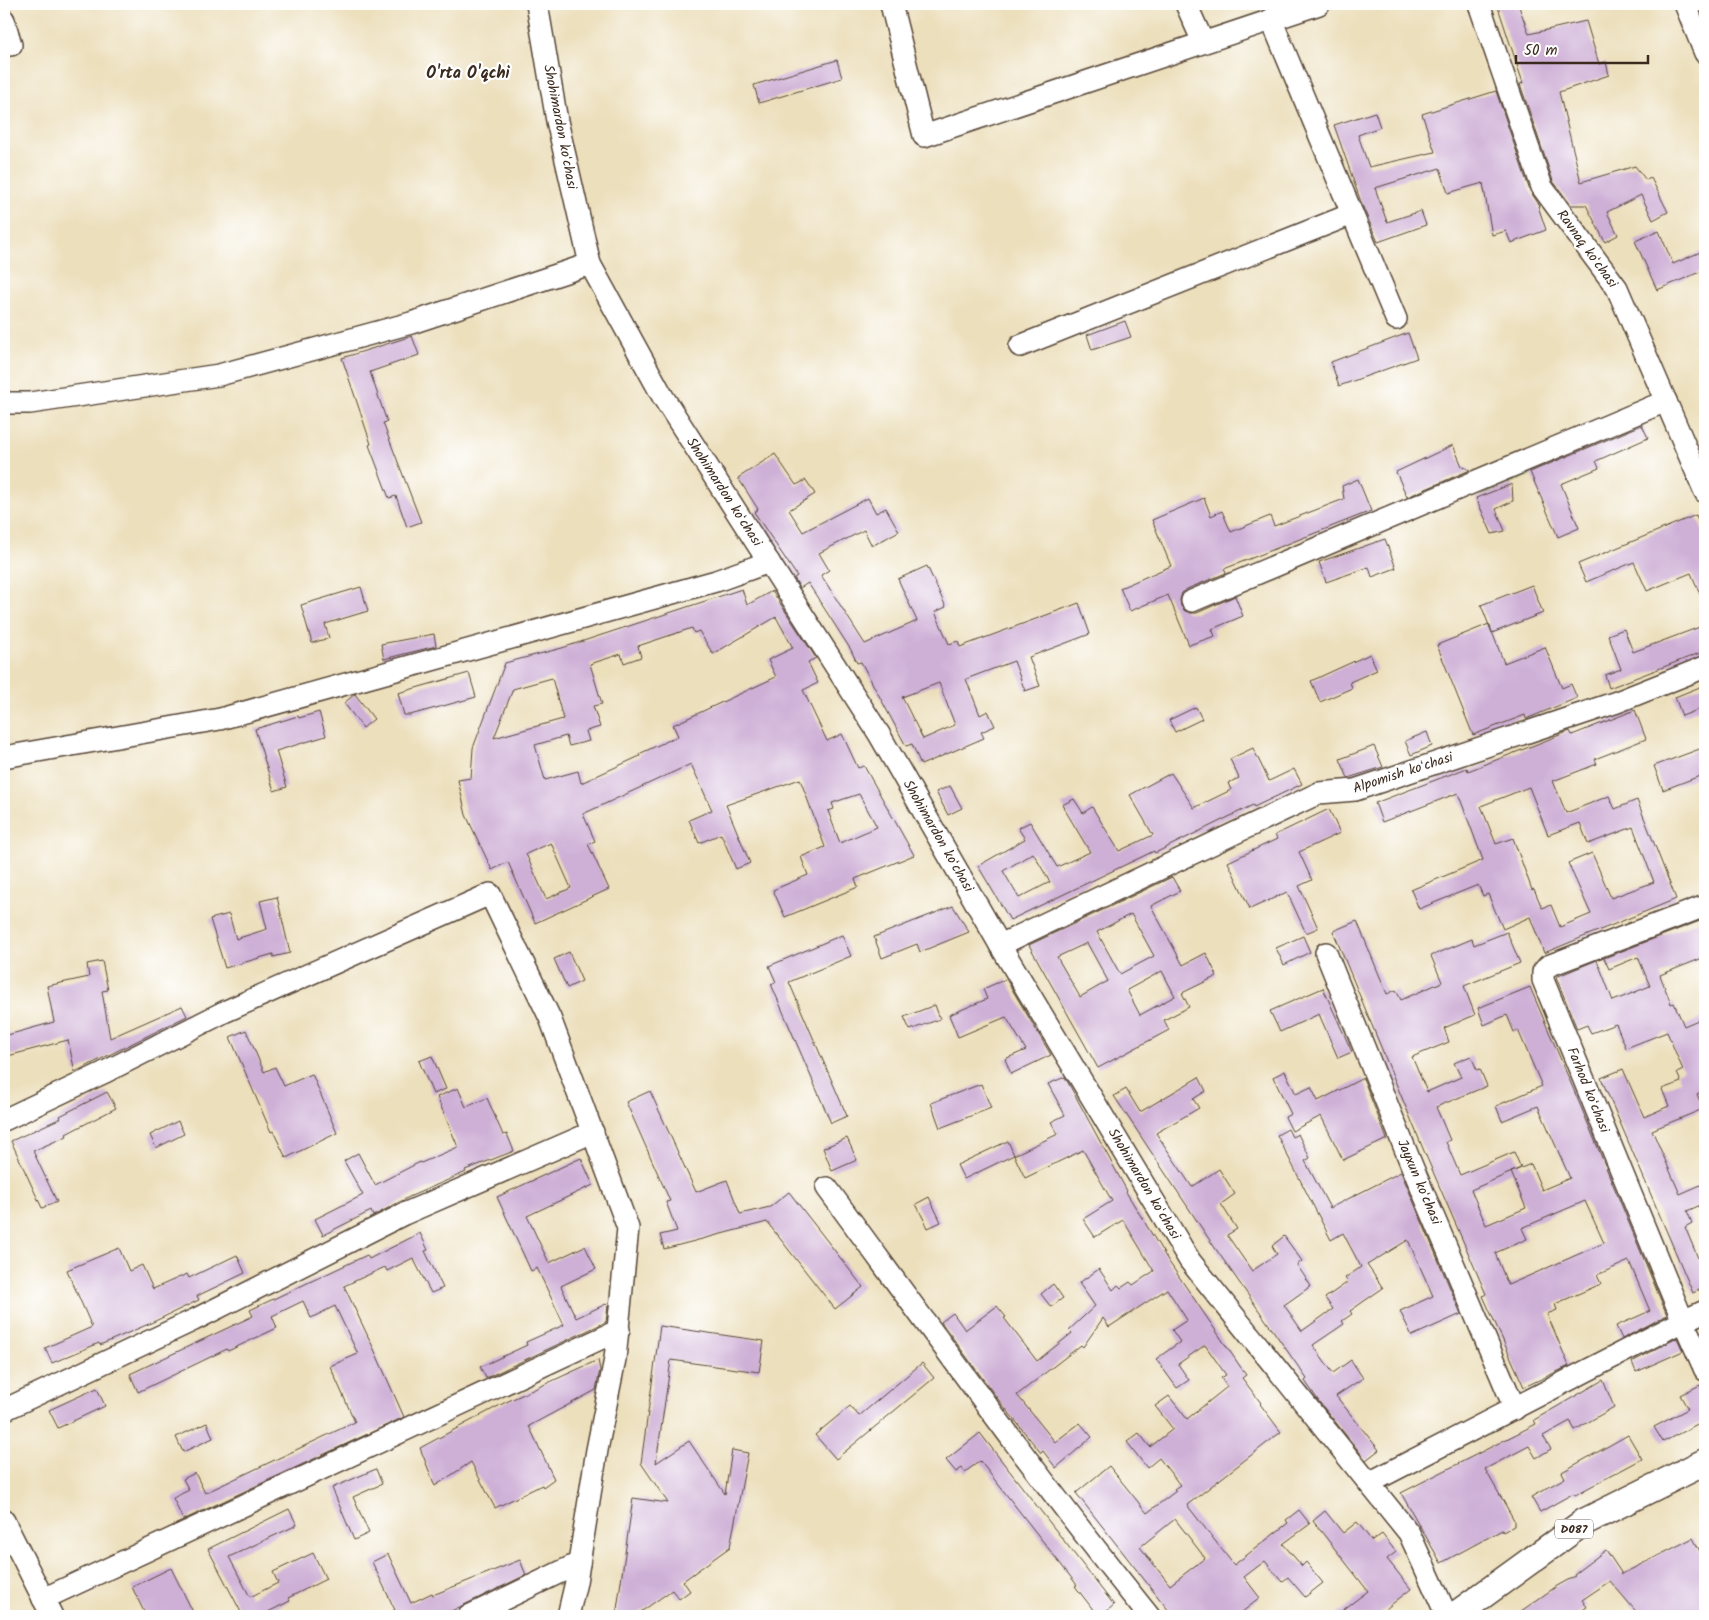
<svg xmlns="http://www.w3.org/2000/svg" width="1709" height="1620" font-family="Kalam,sans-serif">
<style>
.forest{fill:#70ac6c;stroke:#566b45}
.building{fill:#ceafd6;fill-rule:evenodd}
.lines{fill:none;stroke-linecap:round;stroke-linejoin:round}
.minor-casing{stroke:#564536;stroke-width:24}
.major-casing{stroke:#564536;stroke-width:29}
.minor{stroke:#fff;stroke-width:21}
.major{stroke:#fff;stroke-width:26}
.labels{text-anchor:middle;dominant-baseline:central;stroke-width:4.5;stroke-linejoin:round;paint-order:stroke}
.shield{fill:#fff;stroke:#766a62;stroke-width:1}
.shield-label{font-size:12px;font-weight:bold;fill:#3b2a1e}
.street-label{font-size:14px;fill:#3b2a1e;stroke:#fff}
.quarter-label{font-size:16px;font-weight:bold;fill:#3b2a1e;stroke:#fff}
</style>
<rect width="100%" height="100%" fill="#fff"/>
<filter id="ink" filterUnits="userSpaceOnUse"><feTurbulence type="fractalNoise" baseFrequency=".02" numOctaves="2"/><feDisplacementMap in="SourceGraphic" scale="10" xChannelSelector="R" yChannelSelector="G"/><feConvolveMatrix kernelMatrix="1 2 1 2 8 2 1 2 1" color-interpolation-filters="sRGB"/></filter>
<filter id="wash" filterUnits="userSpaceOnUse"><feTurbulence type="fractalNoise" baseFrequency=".0096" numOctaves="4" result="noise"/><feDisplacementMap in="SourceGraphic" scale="20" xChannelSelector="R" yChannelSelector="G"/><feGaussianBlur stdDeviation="1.12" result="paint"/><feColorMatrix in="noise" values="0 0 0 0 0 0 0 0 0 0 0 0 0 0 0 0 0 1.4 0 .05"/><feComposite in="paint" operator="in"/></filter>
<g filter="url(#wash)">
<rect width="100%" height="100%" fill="#ecdfbc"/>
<polygon class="forest" points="1528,467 1530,475 1480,495"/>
<g id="blocks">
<g class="building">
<polygon points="1497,4 1518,4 1529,34 1586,21 1599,64 1606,62 1609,75 1559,92 1581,182 1635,166 1646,180 1651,178 1668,212 1653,220 1641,195 1607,212 1618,235 1605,242 1586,205 1571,205 1553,181 1520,84 1523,83"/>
<polygon points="837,60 842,78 759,103 754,85"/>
<polygon points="1496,91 1530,191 1540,206 1538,206 1546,230 1511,243 1506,231 1492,235 1483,183 1448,193 1440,168 1375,188 1387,222 1421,211 1426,225 1378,242 1362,205 1334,125 1375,112 1380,127 1358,135 1369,167 1435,152 1422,114"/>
<polygon points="1659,231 1673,264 1705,250 1705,270 1657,290 1635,241"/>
<polygon points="1125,321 1131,337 1092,350 1087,335"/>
<polygon points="1408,333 1417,358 1339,386 1331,362"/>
<polygon points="412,336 419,355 370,372 387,422 383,423 421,522 407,527 396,496 389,498 369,445 371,444 342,358"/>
<polygon points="1642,425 1648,438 1596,461 1599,468 1561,484 1579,528 1558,537 1530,472"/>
<polygon points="1453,445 1462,466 1470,470 1407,497 1396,472"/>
<path d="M775,454L796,485L806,480L815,494L789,510L803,532L868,498L876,513L886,508L899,531L872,546L864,530L819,553L829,570L821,575L865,644L917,621L898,579L927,566L946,607L935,612L949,644L958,641L960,647L1079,603L1090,634L1029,657L1040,686L1025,691L1014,661L966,679L980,715L988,711L995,726L981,732L984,738L921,765L912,744L906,746L861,662L857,663L851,650L808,583L800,588L794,578L797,576L754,512L758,509L738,478ZM939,683L955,725L923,739L902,697Z"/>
<polygon points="1358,479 1371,511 1224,569 1226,573 1187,589 1182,593 1180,600 1181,606 1185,611 1191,613 1197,613 1235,596 1243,616 1212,629 1215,636 1189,645 1168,595 1130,611 1120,588 1171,566 1152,520 1204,498 1211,516 1222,511 1231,532 1270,516 1274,526 1344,499 1342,486"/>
<polygon points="1512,484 1513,501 1496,509 1505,531 1492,534 1476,498"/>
<polygon points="1696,515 1705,537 1705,606 1691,573 1647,591 1634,562 1586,582 1578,564"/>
<polygon points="1385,539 1396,568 1372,577 1369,567 1326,582 1319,562"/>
<polygon points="1532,585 1543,613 1492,633 1481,605"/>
<polygon points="361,587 368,611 325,624 329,638 312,643 301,605"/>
<path d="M742,589L747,605L772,591L816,658L808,662L818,683L803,690L827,741L842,734L858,768L864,766L914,855L855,879L858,887L785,917L773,890L808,875L801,857L825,847L800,779L726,805L750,863L736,869L721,834L699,843L689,820L712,810L691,764L583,814L595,841L588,844L609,889L535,923L508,862L492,870L466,815L458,780L471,778L473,748L505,663L562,648ZM776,617L793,648L768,660L776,677L673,725L678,736L639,754L640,756L581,783L578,771L545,780L535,745L566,736L569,746L589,741L586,731L600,727L593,706L602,704L590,664L621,654L624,663L641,657L638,646L692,628L694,633L699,631L713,654ZM552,678L563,719L494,738L513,689ZM859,794L877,827L840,843L828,811L834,809L832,803ZM551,843L571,888L546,899L526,854Z"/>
<polygon points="1489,624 1504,663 1545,647 1562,688 1571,684 1577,698 1526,719 1525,715 1473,735 1437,645"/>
<polygon points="1705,625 1705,651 1609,688 1605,675 1621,669 1608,635 1624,629 1633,652"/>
<polygon points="434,634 436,646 384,659 381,644"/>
<polygon points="1370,654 1377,670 1350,682 1352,688 1320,702 1311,681"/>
<polygon points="469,673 476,697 410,715 404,715 398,693"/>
<polygon points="1705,685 1705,707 1682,716 1675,697"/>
<polygon points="355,694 374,719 363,728 344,703"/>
<polygon points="1196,707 1202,719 1175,732 1169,720"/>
<path d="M1635,710L1646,739L1595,759L1597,764L1553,781L1566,813L1609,796L1615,809L1637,800L1676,899L1544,953L1530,917L1503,929L1488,894L1483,896L1478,885L1419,909L1411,890L1483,860L1458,793L1382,822L1375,803L1467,768L1468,771L1570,731L1572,735ZM1529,787L1548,835L1580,823L1588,844L1633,827L1654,882L1611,898L1592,853L1568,863L1591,914L1560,927L1551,905L1542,908L1534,889L1532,890L1513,838L1496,844L1481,806Z"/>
<polygon points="319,712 326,736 276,751 287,787 274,791 255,729 298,716 299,718"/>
<polygon points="1427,732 1432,746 1411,755 1405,741"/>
<polygon points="1374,746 1383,767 1348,778 1340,759"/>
<polygon points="1705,747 1705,774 1663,790 1654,766"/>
<path d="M1253,748L1269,781L1294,769L1302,784L1254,807L1253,805L1155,853L1154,851L1010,920L978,866L1025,839L1018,828L1030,822L1057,867L1090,852L1062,805L1074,799L1083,813L1092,807L1119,851L1153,835L1130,795L1171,773L1194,808L1231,790L1228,783L1239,778L1230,759ZM1033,853L1050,882L1019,898L1003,871Z"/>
<polygon points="950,786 962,808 948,815 936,792"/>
<polygon points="1329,809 1340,833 1299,852 1312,880 1299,886 1318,928 1306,933 1287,892 1250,909 1228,862 1277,839 1275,835"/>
<path d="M1172,877L1180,891L1151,906L1183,965L1206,953L1217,976L1182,993L1189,1007L1164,1020L1169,1030L1098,1068L1029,945ZM1131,914L1154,956L1120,974L1097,932ZM1087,943L1108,981L1080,997L1057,957ZM1162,971L1175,996L1140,1015L1127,990Z"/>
<polygon points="277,897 290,953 273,957 273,954 225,968 210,919 229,914 236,939 267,929 260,901"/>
<polygon points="953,906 969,932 920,952 917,944 882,958 874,937"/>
<polygon points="1705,919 1705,957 1660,975 1671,1004 1674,1003 1684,1026 1705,1017 1705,1090 1697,1094 1703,1109 1652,1130 1680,1194 1705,1183 1705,1203 1687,1211 1692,1223 1685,1227 1705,1275 1705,1287 1693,1293 1601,1078 1623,1069 1644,1117 1669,1106 1662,1089 1681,1082 1677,1073 1683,1070 1667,1032 1626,1048 1616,1024 1591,1033 1587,1025 1577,1029 1556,977 1597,960 1613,1001 1650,986 1638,957 1609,969 1604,958"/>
<path d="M1357,921L1387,994L1396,990L1401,1000L1442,982L1431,956L1472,939L1474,945L1507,932L1520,963L1464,986L1475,1015L1444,1028L1449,1042L1412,1057L1427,1092L1461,1077L1454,1063L1471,1056L1477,1070L1480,1069L1487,1086L1436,1107L1450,1140L1446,1142L1460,1175L1514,1152L1521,1168L1471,1190L1486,1225L1526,1208L1511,1172L1531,1164L1542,1190L1570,1178L1538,1106L1502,1121L1496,1106L1542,1086L1518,1030L1514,1032L1507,1015L1484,1025L1478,1008L1530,987L1581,1107L1667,1315L1622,1339L1616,1326L1650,1311L1629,1261L1597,1275L1601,1284L1555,1304L1557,1310L1547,1314L1569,1366L1524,1387L1483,1296L1486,1294L1424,1151L1333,931ZM1585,1201L1604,1243L1508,1285L1495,1253L1527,1239L1522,1228Z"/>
<polygon points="842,935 851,956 789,982 847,1116 831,1123 771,984 776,982 769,966"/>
<polygon points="1303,936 1310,952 1284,965 1276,948"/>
<polygon points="569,952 582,981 567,988 554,959"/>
<polygon points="102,961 108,990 102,991 110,1038 182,1006 187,1016 75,1072 68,1040 4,1057 4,1036 54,1022 47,986 89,977 87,964"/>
<polygon points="1006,979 1051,1055 1011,1074 1005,1059 1026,1050 1006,1017 958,1037 949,1015 987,999 983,989"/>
<polygon points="1323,988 1352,1052 1338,1058 1319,1014 1280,1032 1270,1011"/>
<polygon points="935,1005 940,1019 910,1030 904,1017"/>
<polygon points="246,1030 264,1072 275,1067 284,1086 312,1074 337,1133 286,1158 273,1131 271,1132 230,1037"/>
<polygon points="432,1056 446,1089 433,1094 419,1061"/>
<polygon points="1285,1071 1296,1094 1311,1087 1318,1101 1363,1078 1387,1139 1343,1160 1321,1116 1292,1131 1285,1117 1291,1114 1273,1077"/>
<path d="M1065,1077L1127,1191L1126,1192L1169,1262L1246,1375L1242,1378L1261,1403L1260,1404L1281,1432L1187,1505L1234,1565L1288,1523L1286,1520L1299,1510L1310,1524L1283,1544L1302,1566L1306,1562L1323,1583L1305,1597L1288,1577L1282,1582L1265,1561L1244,1577L1260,1598L1237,1616H1173L1076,1493L1109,1466L1147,1513L1176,1491L1174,1489L1180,1485L1159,1458L1147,1468L1127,1442L1139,1433L1150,1447L1173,1429L1155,1406L1169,1396L1187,1419L1227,1387L1221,1378L1226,1375L1205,1345L1178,1364L1189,1380L1177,1388L1156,1359L1180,1342L1172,1330L1187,1320L1167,1289L1109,1327L1103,1318L1083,1347L1081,1345L1017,1395L1055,1442L1080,1423L1092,1437L1056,1468L1043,1451L1041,1453L994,1394L941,1322L953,1313L965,1330L997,1306L1006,1317L1004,1318L1037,1361L1072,1333L1069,1330L1095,1306L1079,1283L1099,1269L1113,1290L1118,1285L1121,1288L1130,1282L1133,1285L1154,1271L1123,1220L1095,1237L1083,1219L1112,1201L1083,1150L1025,1178L1014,1155L1058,1134L1051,1122L1065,1115L1048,1084ZM1175,1519L1205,1558L1170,1585L1140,1547Z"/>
<polygon points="1199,1077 1206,1091 1193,1099 1199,1108 1156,1133 1192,1187 1219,1169 1235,1194 1221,1204 1237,1229 1227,1235 1252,1271 1277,1254 1272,1246 1284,1236 1302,1261 1297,1265 1311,1286 1284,1305 1302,1331 1333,1309 1325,1298 1348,1282 1345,1278 1361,1267 1343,1233 1331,1240 1277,1135 1288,1129 1292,1137 1298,1134 1310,1158 1305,1161 1330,1208 1401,1172 1461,1314 1412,1336 1400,1311 1433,1296 1408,1240 1367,1265 1383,1288 1350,1311 1352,1314 1342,1321 1344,1324 1313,1345 1333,1373 1351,1360 1363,1378 1336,1396 1379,1450 1366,1460 1320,1403 1305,1381 1307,1379 1213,1245 1114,1096 1126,1089 1140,1112"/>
<polygon points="981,1084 991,1108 940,1128 931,1103"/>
<polygon points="458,1088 466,1107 487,1098 503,1135 507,1134 514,1151 465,1170 466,1172 409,1197 373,1216 371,1211 323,1235 315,1219 363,1195 344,1161 358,1153 375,1185 420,1162 421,1163 458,1147 437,1097"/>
<polygon points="650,1091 696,1192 727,1180 740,1214 770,1207 789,1192 863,1287 835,1309 767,1222 664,1249 660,1235 677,1231 666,1202 670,1201 626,1102"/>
<polygon points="107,1092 116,1108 66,1134 67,1136 33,1151 57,1202 42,1208 11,1141 61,1118 60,1116"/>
<polygon points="178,1121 184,1134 156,1148 150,1135"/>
<polygon points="847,1138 857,1160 832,1171 823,1148"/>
<polygon points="1008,1141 1014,1155 964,1179 957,1165"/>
<polygon points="581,1158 593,1185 527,1216 549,1263 585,1246 596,1269 561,1286 576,1318 606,1304 608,1306 606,1322 486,1378 480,1367 527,1345 526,1342 564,1325 537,1268 531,1271 497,1197"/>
<polygon points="929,1197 941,1222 928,1228 916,1204"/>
<polygon points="420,1233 428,1250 425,1251 443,1288 431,1293 413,1258 387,1271 385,1267 344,1286 373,1347 404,1417 183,1520 173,1498 189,1490 183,1479 195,1473 205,1493 355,1422 330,1366 358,1354 335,1306 311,1318 303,1301 272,1316 277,1328 228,1351 227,1349 138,1392 130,1374 253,1316 250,1310 367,1255 369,1259"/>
<polygon points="119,1248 129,1271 142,1265 153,1289 187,1274 189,1278 237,1255 245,1273 197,1296 199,1300 151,1323 100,1345 99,1343 52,1363 45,1348 92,1327 67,1270"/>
<polygon points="1053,1284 1063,1298 1051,1307 1041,1294"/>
<polygon points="660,1326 764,1341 759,1372 671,1360 656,1463 689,1441 725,1494 732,1450 748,1453 730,1547 683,1581 690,1591 679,1599 672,1590 635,1616 616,1616 633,1498 668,1503 641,1463"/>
<polygon points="1677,1338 1683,1351 1636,1372 1632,1362"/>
<polygon points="598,1360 600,1370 596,1390 529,1426 554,1479 543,1487 542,1485 495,1508 471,1462 435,1486 420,1448 504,1403"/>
<polygon points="922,1363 934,1378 836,1459 815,1435 850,1406 859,1416"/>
<polygon points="1603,1380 1614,1407 1575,1430 1570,1421 1543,1436 1551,1449 1536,1458 1529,1446 1485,1469 1514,1520 1514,1526 1503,1532 1502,1530 1441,1563 1401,1493 1536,1424 1534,1420"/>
<polygon points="1700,1385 1705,1399 1705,1420 1663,1442 1654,1427 1688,1409 1680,1395"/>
<polygon points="97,1388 105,1406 58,1428 49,1410"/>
<polygon points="207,1423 213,1438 183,1452 176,1437"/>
<polygon points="980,1433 1114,1605 1101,1616 1098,1616 1075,1586 1077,1585 980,1461 965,1472 962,1468 956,1472 946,1460"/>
<polygon points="1628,1435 1642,1459 1575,1495 1574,1493 1540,1512 1531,1497 1565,1478 1562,1472"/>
<polygon points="376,1469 382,1484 353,1497 369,1533 354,1540 332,1488"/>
<polygon points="289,1509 297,1525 229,1557 250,1597 278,1583 273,1572 313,1553 326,1579 288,1598 290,1601 260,1616 243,1616 208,1549"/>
<polygon points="1325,1511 1343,1533 1357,1522 1372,1541 1382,1534 1396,1552 1387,1559 1411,1589 1377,1616 1335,1616 1368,1591 1313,1521"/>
<polygon points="1693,1538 1705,1561 1705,1616 1640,1616 1610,1581 1582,1600 1587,1607 1574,1616 1514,1616 1557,1586 1575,1576 1574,1574 1606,1550 1622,1574"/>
<polygon points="388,1554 411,1603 432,1593 433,1595 520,1560 526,1575 441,1616 382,1616 395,1610 372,1562"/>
<polygon points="171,1568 195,1616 146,1616 132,1587"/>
</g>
</g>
</g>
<g filter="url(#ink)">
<use href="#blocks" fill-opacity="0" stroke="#564536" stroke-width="1"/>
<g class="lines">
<g class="minor-casing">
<g id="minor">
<polyline points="537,4 557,121 590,264 663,397 879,734 1000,945 1190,1261 1409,1533 1447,1616"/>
<polyline points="891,4 924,136 1319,4"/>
<polyline points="1186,4 1203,42"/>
<polyline points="1479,4 1542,187 1617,288 1705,492"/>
<polyline points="1685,4 1705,53"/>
<polyline points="1271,19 1396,319"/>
<polyline points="4,20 11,45"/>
<polyline points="1020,346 1352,214"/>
<polyline points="4,403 30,403 219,375 411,323 590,264"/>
<polyline points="1192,601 1666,401"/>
<polyline points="4,757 220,719 716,581 769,562"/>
<polyline points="1705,906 1548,966 1543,972 1543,980 1683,1321 1705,1370"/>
<polyline points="1000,945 1319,793 1355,790 1617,702 1705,667"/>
<polyline points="1326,953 1412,1166 1515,1409"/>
<polyline points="4,1120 103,1073 224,1012 490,894 550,1018 628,1228 615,1359 597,1450 576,1582 568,1616"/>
<path d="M827,1188C933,1332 1037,1477 1149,1616"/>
<polyline points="4,1410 194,1320 404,1214 593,1132"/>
<polyline points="1369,1483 1683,1321 1705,1311"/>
<polyline points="4,1521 52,1616"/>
<polyline points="43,1599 619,1330"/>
<polyline points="469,1616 579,1563"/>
</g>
</g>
<g class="major-casing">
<polyline id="major" points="1454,1616 1584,1522 1705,1462"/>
</g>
<use href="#minor" class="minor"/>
<use href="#major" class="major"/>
</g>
</g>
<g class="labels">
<rect class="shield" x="1555" y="1519.5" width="38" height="19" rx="4"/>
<g class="shield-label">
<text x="1574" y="1529">D087</text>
</g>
<g class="street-label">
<text transform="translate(560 127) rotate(79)">Shohimardon koʻchasi</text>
<text transform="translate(1587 249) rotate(54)">Ravnaq koʻchasi</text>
<text transform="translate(724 492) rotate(57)">Shohimardon koʻchasi</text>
<text transform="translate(1403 773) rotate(-18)">Alpomish koʻchasi</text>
<text transform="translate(938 836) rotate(60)">Shohimardon koʻchasi</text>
<text transform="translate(1588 1090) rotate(68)">Farhod koʻchasi</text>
<text transform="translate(1419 1182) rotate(67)">Jayxun koʻchasi</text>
<text transform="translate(1144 1184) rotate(59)">Shohimardon koʻchasi</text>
</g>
<g class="quarter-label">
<text x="468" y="73">O'rta O'qchi</text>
</g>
</g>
<rect width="1709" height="1620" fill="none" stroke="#fff" stroke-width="20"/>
<path d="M1516 55v8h132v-8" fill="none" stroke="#3b2a1e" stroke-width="2.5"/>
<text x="1524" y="55" font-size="15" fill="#3b2a1e" stroke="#ffffff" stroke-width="4" paint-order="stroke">50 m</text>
</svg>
